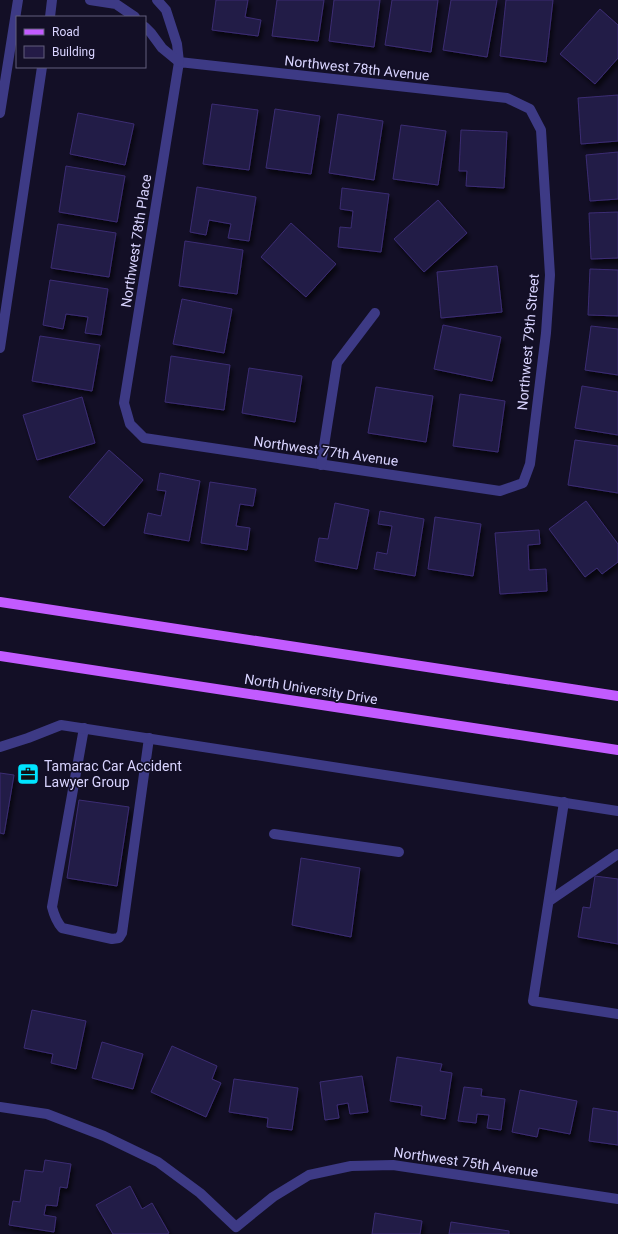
<svg xmlns="http://www.w3.org/2000/svg" width="618" height="1234" font-family="Roboto,sans-serif">
<style>
.building{fill:#241b47;stroke:#3b2d73;filter:url(#shadow)}
.lines{fill:none;stroke-linecap:round;stroke-linejoin:round}
.minor{stroke:#3d3a85;stroke-width:10}
.major{stroke:#c25bff;stroke-width:10}
.labels{text-anchor:middle;dominant-baseline:central;stroke-width:3.5;stroke-linejoin:round;paint-order:stroke}
.street-label{font-size:14px;fill:#d9d4ff;stroke:#130f26}
.poi-label{font-size:14px;fill:#d9d4ff;stroke:#130f26;text-anchor:start}
</style>
<defs>
<filter id="shadow"><feDropShadow dx="2.5" dy="4.5" stdDeviation="2" flood-color="#0009"/></filter>
</defs>
<rect width="100%" height="100%" fill="#130f26"/>
<g class="building">
<polygon points="216,0 248,0 245,17 261,20 258,36 212,30"/>
<polygon points="277,0 324,0 318,41 272,36"/>
<polygon points="334,0 380,0 374,47 329,41"/>
<polygon points="392,0 438,0 431,52 385,45"/>
<polygon points="451,0 497,0 487,57 443,50"/>
<polygon points="506,0 553,0 546,62 500,56"/>
<polygon points="600,9 618,25 618,58 595,84 560,54"/>
<polygon points="618,95 618,141 581,144 578,98"/>
<polygon points="212,104 258,110 249,170 203,164"/>
<polygon points="275,109 320,116 311,174 266,168"/>
<polygon points="78,113 134,124 125,165 70,154"/>
<polygon points="338,114 383,121 374,180 329,173"/>
<polygon points="401,125 446,131 438,185 393,179"/>
<polygon points="461,130 507,132 504,188 466,186 467,171 459,171"/>
<polygon points="618,152 618,199 590,201 586,155"/>
<polygon points="66,166 125,176 117,222 59,212"/>
<polygon points="197,187 256,197 249,241 228,238 231,224 209,220 206,235 190,232"/>
<polygon points="342,188 389,194 381,252 338,247 340,227 351,228 353,211 340,209"/>
<polygon points="438,200 467,233 424,272 394,239"/>
<polygon points="618,212 618,258 591,259 589,213"/>
<polygon points="291,223 336,264 306,297 261,257"/>
<polygon points="58,224 116,233 109,277 51,268"/>
<polygon points="185,241 243,250 237,294 179,286"/>
<polygon points="497,266 502,312 441,318 437,272"/>
<polygon points="590,269 618,270 618,316 588,315"/>
<polygon points="50,280 108,289 101,335 85,333 88,317 66,314 63,329 43,325"/>
<polygon points="182,299 232,309 224,353 173,344"/>
<polygon points="443,325 501,337 492,381 434,369"/>
<polygon points="591,326 618,329 618,375 585,370"/>
<polygon points="40,336 100,345 92,391 32,381"/>
<polygon points="171,356 230,365 224,410 165,402"/>
<polygon points="249,368 302,376 295,422 242,413"/>
<polygon points="582,386 618,392 618,435 575,428"/>
<polygon points="376,387 433,396 426,442 368,433"/>
<polygon points="460,394 505,401 498,452 453,446"/>
<polygon points="82,397 95,443 37,460 23,415"/>
<polygon points="575,440 618,446 618,493 568,485"/>
<polygon points="109,450 143,480 104,526 69,497"/>
<polygon points="160,473 200,481 189,541 144,533 148,513 161,516 166,491 157,490"/>
<polygon points="210,482 256,489 253,506 240,504 236,526 250,528 247,550 201,543"/>
<polygon points="586,501 618,544 618,562 602,574 597,568 585,577 549,529"/>
<polygon points="335,503 369,510 357,569 315,561 319,538 328,539"/>
<polygon points="380,511 424,519 415,576 374,569 377,552 387,554 392,526 378,524"/>
<polygon points="435,517 481,524 473,576 428,569"/>
<polygon points="539,530 540,544 528,545 529,570 546,569 547,591 500,594 495,533"/>
<polygon points="0,773 14,775 4,834 0,833"/>
<polygon points="79,800 129,807 117,886 67,878"/>
<polygon points="301,858 360,868 351,937 292,925"/>
<polygon points="595,876 618,879 618,944 578,937 583,907 590,908"/>
<polygon points="32,1010 86,1021 76,1069 51,1063 53,1054 24,1048"/>
<polygon points="102,1042 143,1054 133,1089 92,1078"/>
<polygon points="172,1046 217,1066 212,1079 221,1083 206,1117 151,1092"/>
<polygon points="397,1057 442,1064 440,1071 452,1073 445,1119 421,1115 422,1106 390,1101"/>
<polygon points="362,1076 368,1112 350,1114 348,1103 337,1105 339,1118 325,1120 320,1082"/>
<polygon points="234,1079 298,1088 292,1130 267,1127 268,1118 229,1112"/>
<polygon points="464,1087 482,1089 481,1096 505,1099 501,1130 487,1128 489,1115 477,1114 476,1123 458,1121"/>
<polygon points="520,1090 577,1101 570,1134 539,1128 537,1137 512,1132"/>
<polygon points="593,1108 618,1112 618,1145 589,1141"/>
<polygon points="45,1160 71,1164 67,1188 60,1187 57,1206 46,1205 44,1215 56,1217 54,1232 9,1225 13,1201 20,1202 25,1170 43,1172"/>
<polygon points="130,1186 142,1209 152,1203 169,1233 167,1234 113,1234 96,1205"/>
<polygon points="375,1213 422,1221 420,1234 372,1234"/>
<polygon points="451,1222 509,1231 509,1234 449,1234"/>
</g>
<g class="lines">
<g class="minor">
<polyline points="90,0 116,4 135,17"/>
<polyline points="157,0 166,10 177,44 179,62 124,403 130,424 144,438 500,491 523,483 530,464 546,333 550,275 541,130 530,109 507,98 179,62"/>
<polyline points="50,17 52,0"/>
<polyline points="145,27 151,33 162,48 179,62"/>
<polyline points="0,113 18,0"/>
<polyline points="0,348 42,67"/>
<polyline points="321,465 337,363 375,313"/>
<path d="M84,728L52,907C54,915 56,921 62,928L112,939L119,938L122,933L149,738"/>
<polyline points="0,747 28,738 61,725 618,811"/>
<polyline points="564,802 533,1001 618,1014"/>
<polyline points="274,834 399,852"/>
<polyline points="549,901 618,854"/>
<polyline points="0,1107 47,1114 104,1136 158,1162 200,1193 236,1227 273,1197 309,1175 351,1166 393,1165 618,1199"/>
</g>
<g class="major">
<polyline points="0,602 618,696"/>
<polyline points="0,656 618,750"/>
</g>
</g>
<defs>
<g id="office-square" transform="scale(1.15)"><rect x="-9" y="-9" width="18" height="18" rx="4" fill="#00e5ff" stroke="#130f26"/><path d="M-6-3h4V-5.5h4V-3h4V5H-6ZM-1-4.5V-3h2v-1.5ZM-6 0V1H6V0Z" fill="#111"/></g>
</defs>
<g fill-rule="evenodd">
<use href="#office-square" x="28" y="774"/>
</g>
<g class="labels">
<g class="street-label">
<text transform="translate(357 68) rotate(6)">Northwest 78th Avenue</text>
<text transform="translate(136 241) rotate(-81)">Northwest 78th Place</text>
<text transform="translate(528 342) rotate(-85)">Northwest 79th Street</text>
<text transform="translate(326 451) rotate(8)">Northwest 77th Avenue</text>
<text transform="translate(311 689) rotate(9)">North University Drive</text>
<text transform="translate(466 1162) rotate(8)">Northwest 75th Avenue</text>
</g>
<g class="poi-label">
<text x="44" y="766">Tamarac Car Accident<tspan x="44" dy="16">Lawyer Group</tspan></text>
</g>
</g>
<rect x="16" y="16" width="130" height="52" fill="#130f26" stroke="#625e7d"/>
<rect x="24" y="29" width="20" height="6" fill="#c25bff" stroke="#625e7d"/>
<text x="52" y="36" font-size="12" fill="#d9d4ff">Road</text>
<rect x="24" y="46" width="20" height="12" fill="#241b47" stroke="#625e7d"/>
<text x="52" y="56" font-size="12" fill="#d9d4ff">Building</text>
</svg>
